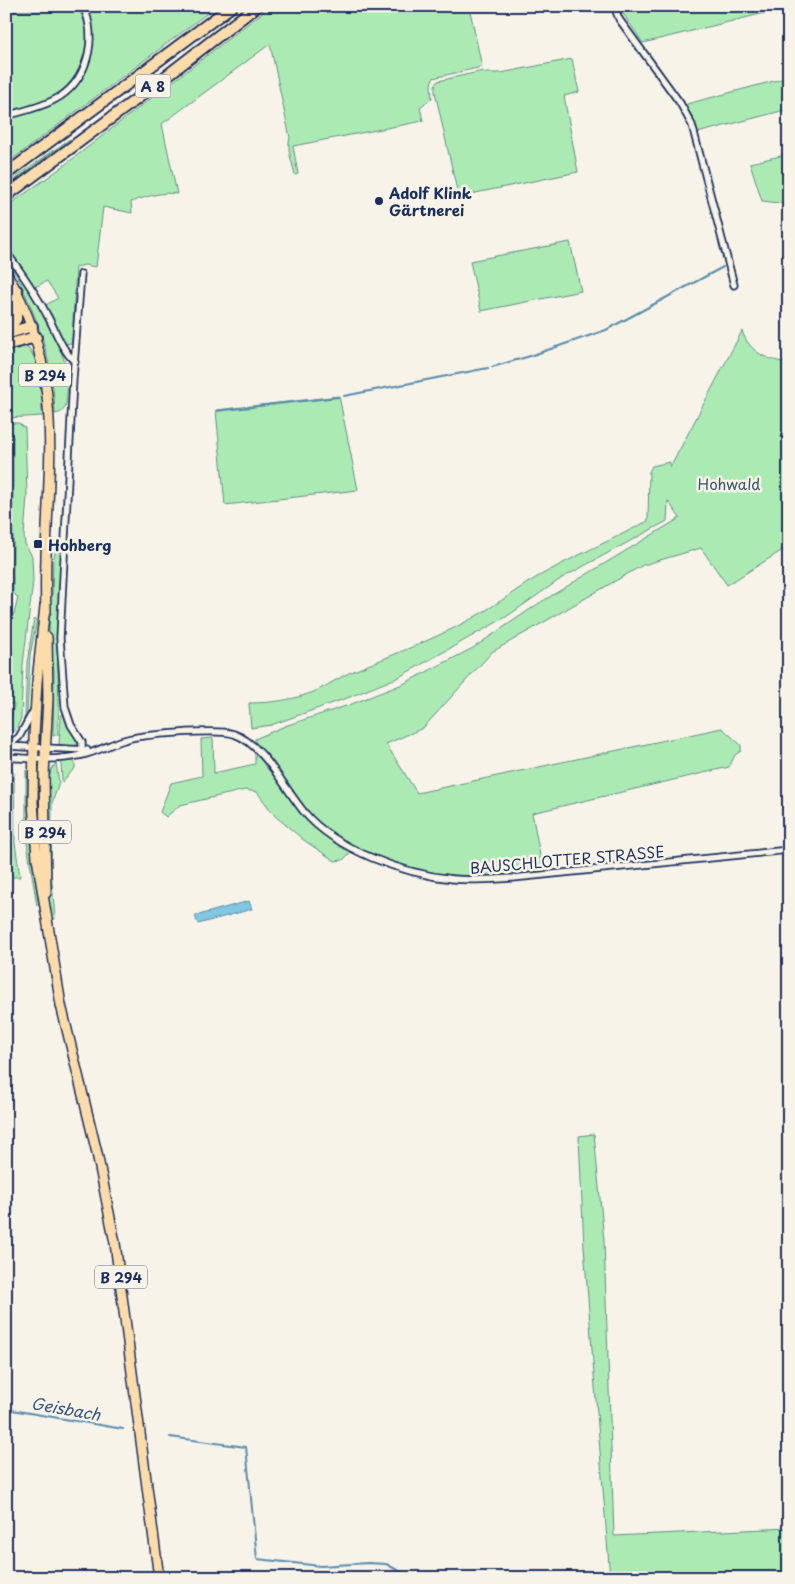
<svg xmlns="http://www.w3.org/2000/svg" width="795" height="1584" font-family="'Playpen Sans',sans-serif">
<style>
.green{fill:#abebb3;stroke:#638d88}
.water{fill:#80c8e1;stroke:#588bad}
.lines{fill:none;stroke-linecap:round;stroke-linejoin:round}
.stream{stroke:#588bad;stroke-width:2}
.minor-casing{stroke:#1b2f5e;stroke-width:9}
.primary-casing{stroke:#1b2f5e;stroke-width:12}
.motorway-casing{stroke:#1b2f5e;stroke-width:14}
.minor{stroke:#f7f3e8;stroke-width:5.5}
.primary{stroke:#fddcac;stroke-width:9}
.motorway{stroke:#fddcac;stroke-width:10}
.poi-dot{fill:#1b2f5e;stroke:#f7f3e8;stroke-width:2}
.labels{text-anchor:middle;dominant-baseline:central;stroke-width:5;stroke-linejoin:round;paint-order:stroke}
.shield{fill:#f7f3e8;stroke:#5d6a87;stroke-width:1}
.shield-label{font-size:14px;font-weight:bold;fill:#1b2f5e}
.poi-label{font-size:15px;font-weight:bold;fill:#1b2f5e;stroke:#f7f3e8;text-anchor:start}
.park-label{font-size:15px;fill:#38556f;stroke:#f7f3e8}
.street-label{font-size:15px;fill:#1b2f5e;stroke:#f7f3e8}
.water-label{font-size:16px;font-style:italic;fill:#34557f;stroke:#f7f3e8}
</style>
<rect width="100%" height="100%" fill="#f7f3e8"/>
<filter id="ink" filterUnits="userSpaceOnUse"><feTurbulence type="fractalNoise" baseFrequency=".02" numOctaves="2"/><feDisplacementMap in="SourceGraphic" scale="10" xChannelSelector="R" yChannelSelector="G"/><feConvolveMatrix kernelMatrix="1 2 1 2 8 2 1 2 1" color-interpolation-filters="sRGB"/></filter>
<g filter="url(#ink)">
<g class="green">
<path d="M77,6C96,36 83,79 53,97C39,105 22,109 6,114V12L19,11L20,10H61Z"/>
<path d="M87,6H217L6,164V120C22,115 39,111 54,104C92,85 100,42 87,6Z"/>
<path d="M271,6H469L482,67L433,78L431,84L432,98L420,107L423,121L293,146L298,174L295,175C293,164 286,148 290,138L270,44L162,124L177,194C164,191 144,197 131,202L132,213L103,207L96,267L85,265L76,267L72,339L71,343L65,344L46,305L58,298L47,281L35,287L6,245V207L58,170Z"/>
<polygon points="618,6 768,6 773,11 643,43"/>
<polygon points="572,59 579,92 564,96 578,172 461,196 458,195 435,92 435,85 438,81 483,71 484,73 501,73"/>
<polygon points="789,77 789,109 697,133 685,107 687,104"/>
<polygon points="70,139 6,187 6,184"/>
<polygon points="789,154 789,212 787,204 762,201 750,163"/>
<polygon points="570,242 581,291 481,311 470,261"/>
<path d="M6,256C27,283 62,342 68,375C69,381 67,388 67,394C66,404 67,412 55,414C54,380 46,344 33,312C28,300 23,288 17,276C13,270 6,264 6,256Z"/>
<path d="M6,292C14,306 13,314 6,328Z"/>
<path d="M742,331C750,353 767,360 789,363V546L727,585L701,548L643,565L492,652L423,728L386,744L417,793L722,728L741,745V751L735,755L729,767L532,813L543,871C498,877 454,879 409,868C391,863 373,854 356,847L343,860L335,861L305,841L275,816L257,792L245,790L180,805L166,817L160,812L171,783L202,776L201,739L213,738L214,773L255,764V739L285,726L349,705L403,684L473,648L541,602L680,518L668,501L667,521L562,578L506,617L399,677L347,698L271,725L251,728L249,703C272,703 294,700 316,691C327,686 338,678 349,673C396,653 445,636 488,609C505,599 521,586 539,576C574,556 612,540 648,521L649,472L652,466L670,462V468Z"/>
<polygon points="20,346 29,348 35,359 43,404 41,405 43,416 6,418 6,349"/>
<polygon points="339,396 358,490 225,505 216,410"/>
<path d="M6,423H18L25,428L27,496L24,536L25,544L32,556L33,581L23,665L21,718L17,728L6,738C6,723 13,719 14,704H9L8,706H6V619L9,614H14L18,598L13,593V437H6Z"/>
<polygon points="58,541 62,542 57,639 59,707 58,735 53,736 54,671 49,633 50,599 52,597 53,561"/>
<polygon points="34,619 37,620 30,655 27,715 21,731 20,729 25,716 27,663"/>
<path d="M63,713C67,724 75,732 78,742L75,746H63L59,744L61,717Z"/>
<polygon points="72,759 75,763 75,768 62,782 61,762"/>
<polygon points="56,763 59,783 52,803 51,869 55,919 50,919 48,889 49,780 51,770"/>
<polygon points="6,767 14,773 15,843 20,877 6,877"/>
<polygon points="38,768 40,768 41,863 37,803"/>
<polygon points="26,770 28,780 29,837 39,905 37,906 26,837"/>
<polygon points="594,1134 604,1241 614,1536 789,1528 789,1578 610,1578 584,1247 579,1136"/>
</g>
<polygon class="water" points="249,901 252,909 198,924 195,916"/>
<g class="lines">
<g class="stream">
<polyline points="492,367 527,357 606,330 723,267"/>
<polyline points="344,396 488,368"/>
<polyline points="216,411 338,397"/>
<polyline points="6,1409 123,1429"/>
<polyline points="170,1437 246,1447 257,1559 321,1566 368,1563 386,1564 412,1578"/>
</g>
<g class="minor-casing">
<g id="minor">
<polyline points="614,6 619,19 680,103 692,125 734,285"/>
<path d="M6,116C22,111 39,108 54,100C87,84 99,38 83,6"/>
<path d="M6,252C21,272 35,292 47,315C56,331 61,349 75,362"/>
<polyline points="81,274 73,379 60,638 65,707 71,725 82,742 82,755"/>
<polyline points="9,745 19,737 34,710"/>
<polyline points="6,746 87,750"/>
<path d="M6,757C31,759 57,761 82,755C97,752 110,744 124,740C142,734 217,729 234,734C263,744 285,789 304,812C336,850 404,874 453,879C473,881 493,879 513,878L789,850"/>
</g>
</g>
<g class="primary-casing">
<g id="primary">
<path d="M6,272C74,388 41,487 46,611"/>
<polyline points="45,606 37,682 34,736 33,802 37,858 61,1005 97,1153 115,1243 159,1578"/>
<polyline points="46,893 44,775 48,698 47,637"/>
</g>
</g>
<g class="motorway-casing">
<g id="motorway">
<polyline points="6,174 232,6"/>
<polyline points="6,196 134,101 257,6"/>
<polyline points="6,333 16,319 17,291"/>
<polyline points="6,334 32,326"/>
<polyline points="6,345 36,337"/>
</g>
</g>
<use href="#minor" class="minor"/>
<use href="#primary" class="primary"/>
<use href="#motorway" class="motorway"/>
</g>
</g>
<g class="poi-dot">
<circle cx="379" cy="201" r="5"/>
<rect x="33" y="539" width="10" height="10" rx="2.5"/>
</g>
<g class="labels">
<g class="shield">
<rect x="135.5" y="74.5" width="35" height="23" rx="4"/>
<rect x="19" y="363.5" width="52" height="23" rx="4"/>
<rect x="19" y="820.5" width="52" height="23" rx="4"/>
<rect x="95" y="1265.5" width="52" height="23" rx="4"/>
</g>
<g class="shield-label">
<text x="153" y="86">A 8</text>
<text x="45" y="375">B 294</text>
<text x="45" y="832">B 294</text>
<text x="121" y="1277">B 294</text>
</g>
<g class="poi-label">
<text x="389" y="192">Adolf Klink<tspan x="389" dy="17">Gärtnerei</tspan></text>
<text x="48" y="544">Hohberg</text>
</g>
<g class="park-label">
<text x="729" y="483">Hohwald</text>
</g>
<g class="street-label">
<text transform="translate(567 859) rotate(-5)">BAUSCHLOTTER STRASSE</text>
</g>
<g class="water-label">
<text transform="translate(66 1408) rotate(10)">Geisbach</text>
</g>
</g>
<rect width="795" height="1584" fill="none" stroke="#f7f3e8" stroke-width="25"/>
<rect x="12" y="12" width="770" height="1559" fill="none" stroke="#1b2f5e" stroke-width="2" filter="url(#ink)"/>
</svg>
